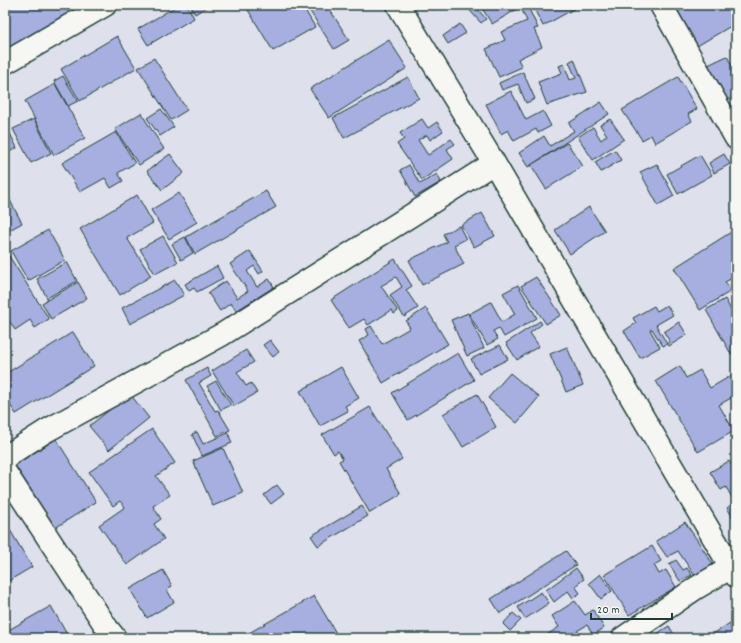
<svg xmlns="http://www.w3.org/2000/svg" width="741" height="643" font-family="Dekko,sans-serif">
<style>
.building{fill:#a6afdf;stroke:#1f3d34}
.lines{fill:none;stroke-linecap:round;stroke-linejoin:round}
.minor-casing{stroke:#1f3d34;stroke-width:25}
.minor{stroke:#f6f6f2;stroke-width:22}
</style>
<rect width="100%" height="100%" fill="#dee1ec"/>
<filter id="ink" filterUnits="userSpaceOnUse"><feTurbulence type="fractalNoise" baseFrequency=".025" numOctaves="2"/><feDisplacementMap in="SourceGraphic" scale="8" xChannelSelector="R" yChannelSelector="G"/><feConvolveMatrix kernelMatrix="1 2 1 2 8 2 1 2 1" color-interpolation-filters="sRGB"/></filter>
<g filter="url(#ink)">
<g class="building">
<polygon points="12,5 66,5 74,31 5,52 5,7"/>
<polygon points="178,5 187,5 194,18 148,45 138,29"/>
<polygon points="190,5 210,5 195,14"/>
<polygon points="245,5 302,5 315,27 273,51"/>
<polygon points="306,5 327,5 349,40 334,49"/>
<polygon points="428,5 438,5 432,10"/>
<polygon points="465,5 474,5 486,19 481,23"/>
<polygon points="480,5 524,5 492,24"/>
<polygon points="532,5 581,5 543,26"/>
<polygon points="676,5 736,5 736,23 697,46 675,6"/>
<polygon points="528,7 538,28 534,29 542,47 518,59 522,67 499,77 486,49 505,40 501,32 527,21 522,10"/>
<polygon points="460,24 466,33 448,44 443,36"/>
<polygon points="117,36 136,68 80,101 61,69"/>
<polygon points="389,40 407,68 329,118 310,89"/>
<polygon points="727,56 736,74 736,100 734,97 724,102 706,66"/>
<polygon points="154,58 187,110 171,120 138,68"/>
<polygon points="574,59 587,92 547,105 538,82 562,73 559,66 564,64 570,80 576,78 569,62"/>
<polygon points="523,72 535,99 526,103 518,84 502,90 499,83"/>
<polygon points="63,76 78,101 68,106 54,81"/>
<polygon points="408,77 419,98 344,138 333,118"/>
<polygon points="678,77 697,109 688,114 692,121 655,143 651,135 642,140 622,110"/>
<polygon points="55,84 85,138 54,155 25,101"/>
<polygon points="511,91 526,120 543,111 551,126 538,133 536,129 514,141 508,130 501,134 486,104"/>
<polygon points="601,102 609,114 528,167 519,153 544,136 550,146 574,131 569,123"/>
<polygon points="161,109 174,127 160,136 147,118"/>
<polygon points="141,113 164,149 139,165 115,129"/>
<polygon points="34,119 51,153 31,163 13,129"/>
<polygon points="422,119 428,128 437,122 443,131 430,140 427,135 418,140 428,155 451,139 455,144 447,149 453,159 422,180 397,144 404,139 400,133"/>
<polygon points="610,119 624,139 593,160 578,137 593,127 601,140 607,135 600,125"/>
<polygon points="5,123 17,148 5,154"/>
<polygon points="116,132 135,163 118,173 123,181 111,188 105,178 80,192 62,163"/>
<polygon points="567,143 583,166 546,189 531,165"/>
<polygon points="615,150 621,160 601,172 595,162"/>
<polygon points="170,154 184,173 162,190 147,171"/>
<polygon points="724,154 730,164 714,173 709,163"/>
<polygon points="700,155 712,175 678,194 667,174"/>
<polygon points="657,164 674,196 658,205 640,172"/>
<polygon points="409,165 420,184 437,174 441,182 415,197 400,170"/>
<polygon points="5,191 22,223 6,232 5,231"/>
<polygon points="266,191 276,207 195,254 186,237"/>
<polygon points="179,193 197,222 169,239 151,210"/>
<polygon points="137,195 153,223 127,238 151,276 120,295 80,229"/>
<polygon points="589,207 605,231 570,254 555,230"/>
<polygon points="482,213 495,236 474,247 461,225"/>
<polygon points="459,226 466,239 454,245 464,264 422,285 409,260 447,242 443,234"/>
<polygon points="736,229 736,276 725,282 731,291 700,310 674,268"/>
<polygon points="48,230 65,260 28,281 11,251"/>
<polygon points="163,236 178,262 155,274 140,249"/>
<polygon points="185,237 193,253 181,260 172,244"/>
<polygon points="250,251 263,271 259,274 254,266 247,271 257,287 269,279 274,287 236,311 231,303 220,311 208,293 226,281 237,298 248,291 230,264"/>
<polygon points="9,256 49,319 35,328 30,320 15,330 5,314 5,258"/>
<polygon points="395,259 412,286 406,290 418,308 404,317 390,295 402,287 396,277 381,286 398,311 394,314 392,310 368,325 364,319 349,328 331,300"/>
<polygon points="67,262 77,281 47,298 37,279"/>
<polygon points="217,266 223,278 197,292 194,288 189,291 185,284"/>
<polygon points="536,277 561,315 546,324 521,286"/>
<polygon points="175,280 184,295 130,324 122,308"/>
<polygon points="78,282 87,298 51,319 42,303"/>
<polygon points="518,285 537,318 504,337 499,328 493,331 498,339 487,345 469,314 491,302 502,322 515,314 503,293"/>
<polygon points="725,299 736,319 736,351 731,354 706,310"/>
<polygon points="667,305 673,315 656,325 667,344 663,346 652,329 650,330 660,347 640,358 624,331 636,323 633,318 654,306 657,311"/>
<polygon points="426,308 448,344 383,383 359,341 369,335 366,329 371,326 382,344 410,328 406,321"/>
<polygon points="468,313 484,348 467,356 451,320"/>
<polygon points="540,321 542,324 530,333 539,346 517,360 506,343"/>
<polygon points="679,322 687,335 669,346 667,344 670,342 664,332"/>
<polygon points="73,332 94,366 16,414 5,397 5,374"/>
<polygon points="270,340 279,352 273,357 263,345"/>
<polygon points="500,345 508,359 479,374 471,359"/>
<polygon points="567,347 583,385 566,392 550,354"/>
<polygon points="246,350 254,362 237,372 246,386 251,383 257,393 234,406 212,371"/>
<polygon points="458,353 474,380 408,420 392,393"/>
<polygon points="680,366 686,378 700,370 710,388 736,373 736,395 719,405 734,431 698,452 656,381"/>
<polygon points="341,367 359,398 345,406 348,411 320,426 300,391"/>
<polygon points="207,368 211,376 199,383 215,411 218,410 230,430 217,436 186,380"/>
<polygon points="510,373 539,397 517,423 488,398"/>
<polygon points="216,381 231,405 221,410 207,386"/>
<polygon points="130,394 149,418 109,450 89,426"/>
<polygon points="477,394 496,427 463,447 443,414"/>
<polygon points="370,407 402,459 386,469 401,494 370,513 339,461 343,459 338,451 334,454 322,435"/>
<polygon points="152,429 175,463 156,476 170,495 153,506 161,519 154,524 164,539 127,565 99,525 125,507 120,501 113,506 89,472"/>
<polygon points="197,432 203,444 228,433 232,443 202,456 192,434"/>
<polygon points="56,439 96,502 55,528 15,465"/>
<polygon points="223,448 243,493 213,506 193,461"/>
<polygon points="729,461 736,473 735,503 726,487 721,490 710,472"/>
<polygon points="277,485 284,494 271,504 264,495"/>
<polygon points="732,504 736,510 736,522 727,508"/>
<polygon points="362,506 368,516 318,546 311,536"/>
<polygon points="685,522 713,564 695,576 678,551 667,557 656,541"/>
<polygon points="10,530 32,567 5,583 5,533"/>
<polygon points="652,546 661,561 654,565 659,574 666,570 676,587 629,615 604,575"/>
<polygon points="566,551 576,565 500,613 491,599"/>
<polygon points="676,560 683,570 687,568 692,575 680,581 669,564"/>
<polygon points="576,568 584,579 575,586 580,593 573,598 568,591 554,602 546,590"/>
<polygon points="163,570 172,586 167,590 174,602 147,618 130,589"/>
<polygon points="600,574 612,591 601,599 589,583"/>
<polygon points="541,592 549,603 525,619 518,607"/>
<polygon points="314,596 339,638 240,638"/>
<polygon points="575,601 585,615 593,610 604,628 593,635 587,625 577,631 581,638 542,638 559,627 552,616"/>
<polygon points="51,606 69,638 5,638 5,632"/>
<polygon points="513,613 521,620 510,631 503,624"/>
<polygon points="736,619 736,638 707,638"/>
<polygon points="669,626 676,638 650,638"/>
</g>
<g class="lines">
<g class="minor-casing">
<g id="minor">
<polyline points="398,5 494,163 736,576"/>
<polyline points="661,5 736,138"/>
<polyline points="5,63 105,5"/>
<polyline points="5,459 13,452 46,431 223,334 494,163"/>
<polyline points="5,472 107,628 115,638"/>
<polyline points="623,638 696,588 730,568"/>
</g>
</g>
<use href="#minor" class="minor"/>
</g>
</g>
<rect width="741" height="643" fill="none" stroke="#f6f6f2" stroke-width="20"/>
<rect x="10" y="10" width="721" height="623" fill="none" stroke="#1f3d34" stroke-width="1.5" filter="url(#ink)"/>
<path d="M591 613v6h81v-6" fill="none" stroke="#1f3d34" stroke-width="2"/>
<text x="597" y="613" font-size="12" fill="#1f3d34" stroke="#f6f6f2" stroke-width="3" paint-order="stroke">20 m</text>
</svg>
